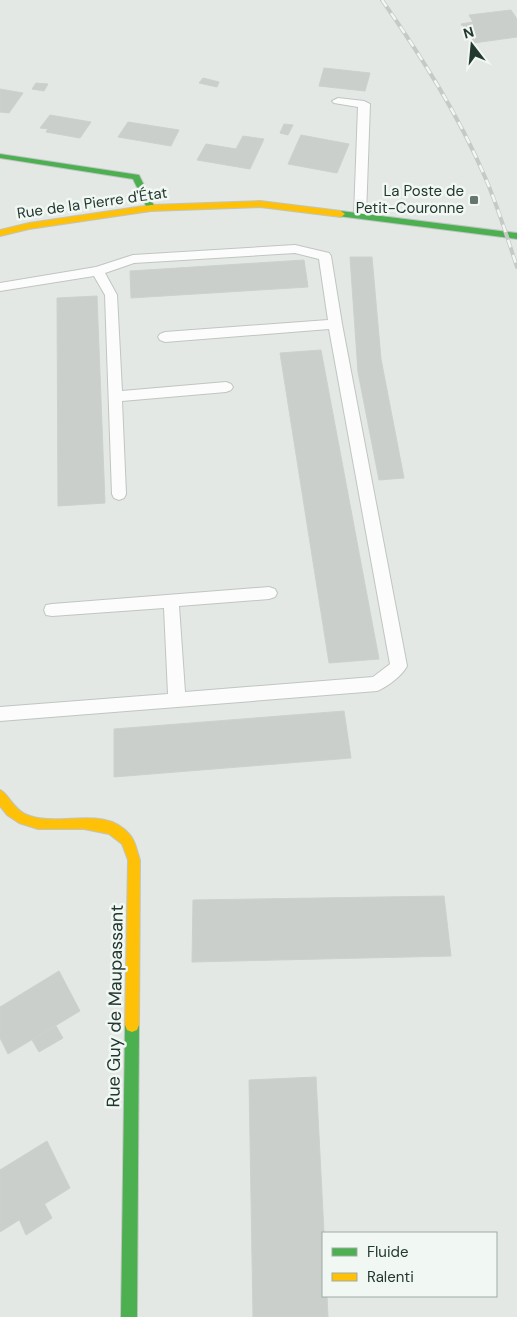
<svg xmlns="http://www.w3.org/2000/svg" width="517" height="1317" font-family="'DM Sans',sans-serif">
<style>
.building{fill:#cacfcc;stroke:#ccd1ce}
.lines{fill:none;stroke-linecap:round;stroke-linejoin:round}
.lane-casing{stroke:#c0c5c2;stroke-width:2}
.fast-casing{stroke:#bfc5c2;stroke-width:2}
.slow-casing{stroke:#bfc5c2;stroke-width:2}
.lane{fill:#fbfcfb;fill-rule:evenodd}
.fast{fill:#4caf50;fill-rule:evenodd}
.slow{fill:#ffc107;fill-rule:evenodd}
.rail-casing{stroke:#c7c9c8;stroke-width:4}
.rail{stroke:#f1f7f3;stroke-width:2.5;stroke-dasharray:8;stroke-linecap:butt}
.poi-dot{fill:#66766f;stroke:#f1f7f3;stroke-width:2}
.labels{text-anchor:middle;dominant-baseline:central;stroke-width:5;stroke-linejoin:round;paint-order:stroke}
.far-poi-label{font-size:15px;fill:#233830;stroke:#f1f7f3;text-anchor:end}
.far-street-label{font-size:15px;fill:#233830;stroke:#f1f7f3}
.street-label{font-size:18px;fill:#233830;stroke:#f1f7f3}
</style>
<rect width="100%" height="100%" fill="#e3e8e5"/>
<g class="building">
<polygon points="511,10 517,19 517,37 474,43 461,24 473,22 469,15"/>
<polygon points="324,68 370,73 365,91 319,86"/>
<polygon points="203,78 219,82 217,87 199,83"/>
<polygon points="36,83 48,84 44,91 32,89"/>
<polygon points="0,89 23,93 9,113 0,112"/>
<polygon points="50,115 91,122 80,138 46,132 48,129 40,128"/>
<polygon points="128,122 179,130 171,146 118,137"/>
<polygon points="284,124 293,125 288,135 280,133"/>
<polygon points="301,135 349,144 337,173 288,164"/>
<polygon points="243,136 264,139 250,169 197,160 206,144 236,149"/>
<polygon points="350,257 372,257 381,359 404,478 379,480 358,372"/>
<polygon points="304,260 308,287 131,298 130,271"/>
<polygon points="97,296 105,503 58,506 57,298"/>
<polygon points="321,350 379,659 329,663 280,353"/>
<polygon points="344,711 351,758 114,777 114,729"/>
<polygon points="444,896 451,956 192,962 193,900"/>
<polygon points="59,971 80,1011 8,1054 0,1038 0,1007"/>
<polygon points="56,1026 63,1038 39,1052 32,1040"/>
<polygon points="316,1077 324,1233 323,1296 327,1296 328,1317 253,1317 249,1080"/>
<polygon points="47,1141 70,1188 0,1232 0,1170"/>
<polygon points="44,1203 52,1218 26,1235 19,1219"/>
</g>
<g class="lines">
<g class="lane-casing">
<g id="lane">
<polygon points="338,98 364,101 370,104 366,215 360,219 354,215 358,107 334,103 332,101"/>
<path d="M295,245L329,253L331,256L342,324L407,666C402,676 387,687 377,691L0,721V707L168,694L164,608L52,616L46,615L44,610L46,605L52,604L269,587L275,589L277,593L275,597L269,599L179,606L185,692L373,677L390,664L329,329L165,342L160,340L158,337L160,334L165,332L328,320L319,259L295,253L134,263L105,273L117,295L122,391L226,382L231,384L233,387L231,390L226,392L122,401L126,494L124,498L119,500L114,498L112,494L105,295L94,276L0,291V283L96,267L133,255Z"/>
</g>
</g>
<g class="fast-casing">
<g id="fast">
<polygon points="0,154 139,175 155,208 154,210 148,210 133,179 0,158"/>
<polygon points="341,211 517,233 517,239 338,216 338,212"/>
<polygon points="132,1018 137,1020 139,1025 137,1317 121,1317 125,1025 127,1020"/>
</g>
</g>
<g class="slow-casing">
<g id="slow">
<polygon points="260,201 341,211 345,214 341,217 260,207 151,211 29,229 0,236 0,230 29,223 151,205"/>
<path d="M0,790C8,793 13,809 27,815C59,828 105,804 130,835C136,842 137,852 140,860L139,1025L137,1030L132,1032L127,1030L125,1025L128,860L122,844L109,834L84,829H38L19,823L7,815L0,806Z"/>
</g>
</g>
<use href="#lane" class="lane"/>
<use href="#fast" class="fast"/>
<use href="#slow" class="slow"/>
<g class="rail-casing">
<path id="rail" d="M382,0C421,56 458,114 485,177C498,207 507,237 517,267"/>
</g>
<use href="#rail" class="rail"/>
</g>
<rect class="poi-dot" x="469" y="195" width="10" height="10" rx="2.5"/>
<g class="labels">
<g class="far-poi-label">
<text x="464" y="191">La Poste de<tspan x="464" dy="17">Petit-Couronne</tspan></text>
</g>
<g class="far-street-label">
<text transform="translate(92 203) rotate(-8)">Rue de la Pierre d'État</text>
</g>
<g class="street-label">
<text transform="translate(115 1006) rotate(-89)">Rue Guy de Maupassant</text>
</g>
</g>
<rect x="322" y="1232" width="175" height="65" fill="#f1f7f3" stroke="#9faba5"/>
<rect x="332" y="1248" width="25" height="8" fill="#4caf50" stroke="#9faba5"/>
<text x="367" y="1257" font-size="15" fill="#233830">Fluide</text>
<rect x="332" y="1273" width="25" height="8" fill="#ffc107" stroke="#9faba5"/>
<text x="367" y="1282" font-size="15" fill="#233830">Ralenti</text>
<g transform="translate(472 45) rotate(344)" stroke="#f1f7f3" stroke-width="4" paint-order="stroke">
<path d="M0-4L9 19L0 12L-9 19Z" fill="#233830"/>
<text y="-8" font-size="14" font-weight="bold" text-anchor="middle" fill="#233830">N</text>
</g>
</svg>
